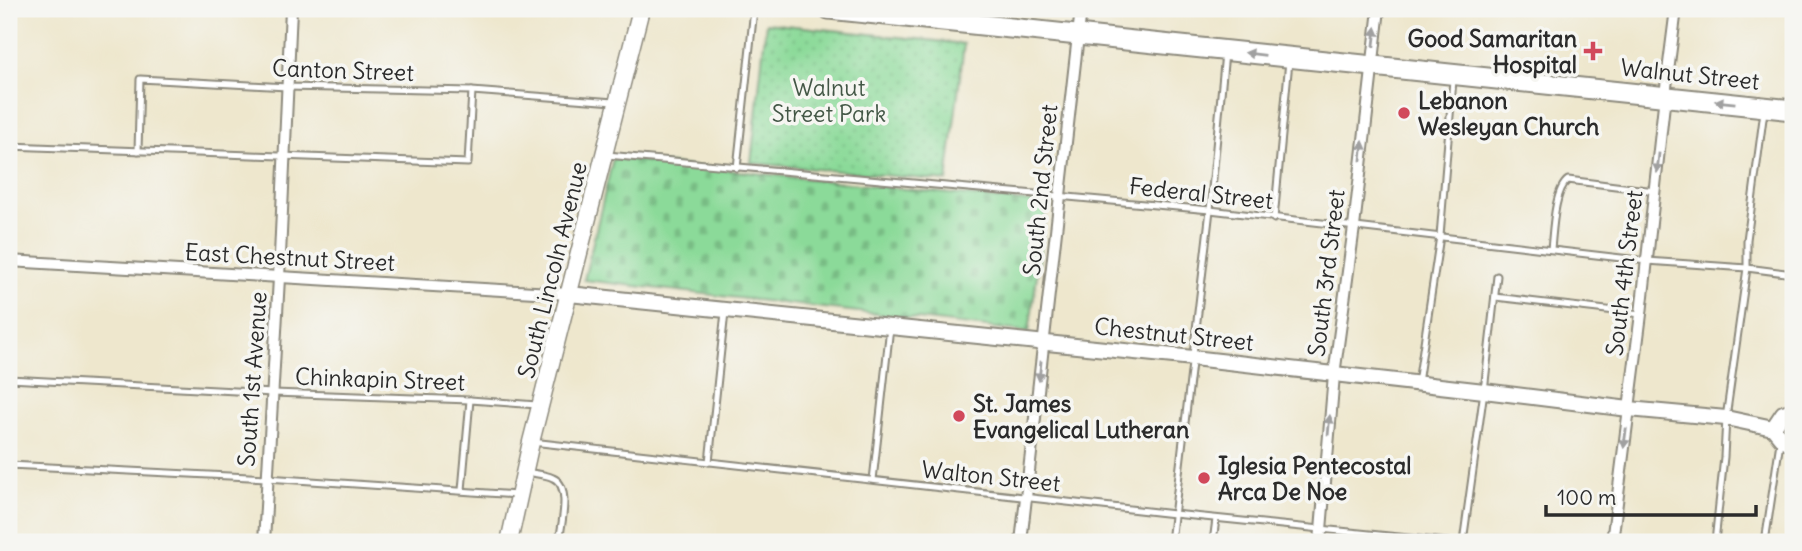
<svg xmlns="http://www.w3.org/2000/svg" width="1802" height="551" font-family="Delius,sans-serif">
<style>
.cemetery{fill:url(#cemetery-stones);stroke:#5b8262;stroke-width:2}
.park{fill:url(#park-dots);stroke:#5b8262;stroke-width:2}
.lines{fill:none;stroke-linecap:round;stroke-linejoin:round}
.service-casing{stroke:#8c897c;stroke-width:9}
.minor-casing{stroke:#8c897c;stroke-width:14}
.tertiary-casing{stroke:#8c897c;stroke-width:18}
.secondary-casing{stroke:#8c897c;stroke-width:19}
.trunk-casing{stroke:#8c897c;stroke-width:23}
.service{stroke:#fff;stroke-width:5}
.minor{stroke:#fff;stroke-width:10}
.tertiary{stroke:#fff;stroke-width:14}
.secondary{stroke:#fff;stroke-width:16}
.trunk{stroke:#fff;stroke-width:19}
.oneway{fill:#a0a0a0}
.poi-dot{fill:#d1495b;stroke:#f6f6f2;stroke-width:2.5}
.labels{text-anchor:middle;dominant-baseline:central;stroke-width:7;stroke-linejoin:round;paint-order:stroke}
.poi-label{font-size:23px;font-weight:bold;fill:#2b2b2b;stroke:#f6f6f2;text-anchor:start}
.street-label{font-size:23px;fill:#2b2b2b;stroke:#f6f6f2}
.park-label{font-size:23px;fill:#435746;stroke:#f6f6f2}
</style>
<defs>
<pattern id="cemetery-stones" width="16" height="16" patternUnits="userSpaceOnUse" patternTransform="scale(1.75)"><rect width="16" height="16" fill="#8bda99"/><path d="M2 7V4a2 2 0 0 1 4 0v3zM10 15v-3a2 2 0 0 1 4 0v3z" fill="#78bb84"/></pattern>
<pattern id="park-dots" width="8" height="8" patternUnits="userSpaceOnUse" patternTransform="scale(1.75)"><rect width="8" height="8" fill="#8bda99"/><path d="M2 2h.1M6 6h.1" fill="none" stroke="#78bb84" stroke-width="1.8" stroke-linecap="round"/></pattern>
</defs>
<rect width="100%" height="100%" fill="#f6f6f2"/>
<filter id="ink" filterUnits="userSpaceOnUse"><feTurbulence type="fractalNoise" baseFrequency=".0143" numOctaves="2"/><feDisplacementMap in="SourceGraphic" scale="14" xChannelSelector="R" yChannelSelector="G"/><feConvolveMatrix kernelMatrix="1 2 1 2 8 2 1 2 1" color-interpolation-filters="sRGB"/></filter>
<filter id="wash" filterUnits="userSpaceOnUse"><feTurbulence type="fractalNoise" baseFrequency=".00686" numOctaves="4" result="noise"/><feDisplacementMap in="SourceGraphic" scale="28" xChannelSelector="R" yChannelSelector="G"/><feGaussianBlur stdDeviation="1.57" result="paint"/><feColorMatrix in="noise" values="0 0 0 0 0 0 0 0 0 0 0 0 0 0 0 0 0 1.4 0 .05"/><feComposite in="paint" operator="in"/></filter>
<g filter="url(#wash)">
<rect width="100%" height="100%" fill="#eee7cd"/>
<polygon class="cemetery" points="613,158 1047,204 1029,332 584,280"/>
<polygon class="park" points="766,23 964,44 947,181 751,163"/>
</g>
<g filter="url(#ink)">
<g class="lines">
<g class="service-casing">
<g id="service">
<polyline points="9,146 468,163 472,91"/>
<polyline points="138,151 140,79 287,87 472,91 614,102"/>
<polyline points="607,155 1210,210 1647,261 1747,268 1793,274"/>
<polyline points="737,168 754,9"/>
<polyline points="1274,219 1289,61"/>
<path d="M1551,249C1553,232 1554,190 1568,180L1655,191"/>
<polyline points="1495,297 1641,314"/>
<polyline points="9,379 273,393 470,400 537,405"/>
<polyline points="1418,383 1440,236 1453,80"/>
<polyline points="532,442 1174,514 1448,542"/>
<polyline points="709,462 725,312"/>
<polyline points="9,465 267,478 517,495"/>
<path d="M525,472C534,474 545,474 553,478C572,486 561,525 559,542"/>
<polyline points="873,480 890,327"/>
<polyline points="462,490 470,400"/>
<polyline points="1171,542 1210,210 1225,53"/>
<polyline points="1213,542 1216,519"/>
<polyline points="1463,542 1484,391 1497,276"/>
<polyline points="1715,542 1724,457 1726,418 1747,268 1747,240 1764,111"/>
<polyline points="1765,542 1780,442"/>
</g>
</g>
<g class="minor-casing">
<g id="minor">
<polyline points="9,261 569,294"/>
<polyline points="264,542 279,278 291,9"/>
<polyline points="1021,542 1081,9"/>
<polyline points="1320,542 1334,375 1354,227 1379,9"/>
<polyline points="1612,542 1641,314 1665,95 1676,9"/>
</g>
</g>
<g class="tertiary-casing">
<g id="tertiary">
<polyline points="569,294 1193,358 1484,391 1629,409 1726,418 1773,428 1782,439 1793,445"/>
<polyline points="1773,428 1783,413 1793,410"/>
</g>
</g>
<g class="secondary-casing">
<polyline id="secondary" points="509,542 531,442 641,9"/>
</g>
<g class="trunk-casing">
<polyline id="trunk" points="829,9 1793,110"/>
</g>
<use href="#service" class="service"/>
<use href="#minor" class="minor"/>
<use href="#tertiary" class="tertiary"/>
<use href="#secondary" class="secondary"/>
<use href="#trunk" class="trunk"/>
</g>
<defs><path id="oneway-solid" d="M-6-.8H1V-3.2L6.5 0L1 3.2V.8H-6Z" transform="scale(1.75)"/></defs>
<g class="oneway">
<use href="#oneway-solid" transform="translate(1375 37) rotate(-83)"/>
<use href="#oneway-solid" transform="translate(1255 54) rotate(-173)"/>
<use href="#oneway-solid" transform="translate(1725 102) rotate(-174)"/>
<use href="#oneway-solid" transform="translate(1362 151) rotate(-84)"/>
<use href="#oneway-solid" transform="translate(1658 163) rotate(96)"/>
<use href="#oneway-solid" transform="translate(1040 371) rotate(96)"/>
<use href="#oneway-solid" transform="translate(1329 425) rotate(-85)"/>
<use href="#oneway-solid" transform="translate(1625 438) rotate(97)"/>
</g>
</g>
<g class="poi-dot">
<path d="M1589.5 40.5h7v7h7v7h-7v7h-7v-7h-7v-7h7z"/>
<circle cx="1404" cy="113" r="7"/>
<circle cx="959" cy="416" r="7"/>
<circle cx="1204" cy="478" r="7"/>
</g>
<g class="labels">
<g class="poi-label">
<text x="1577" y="38" text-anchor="end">Good Samaritan<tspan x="1577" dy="26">Hospital</tspan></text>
<text x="1418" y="100">Lebanon<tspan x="1418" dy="26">Wesleyan Church</tspan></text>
<text x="973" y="403">St. James<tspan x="973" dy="26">Evangelical Lutheran</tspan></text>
<text x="1218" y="465">Iglesia Pentecostal<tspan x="1218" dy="26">Arca De Noe</tspan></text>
</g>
<g class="street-label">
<text transform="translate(343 70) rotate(2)">Canton Street</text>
<text transform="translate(1690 74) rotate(6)">Walnut Street</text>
<text transform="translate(1040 190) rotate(-84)">South 2nd Street</text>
<text transform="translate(1201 193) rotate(6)">Federal Street</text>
<text transform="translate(290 257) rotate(3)">East Chestnut Street</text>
<text transform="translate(552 270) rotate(-76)">South Lincoln Avenue</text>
<text transform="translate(1326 273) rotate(-83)">South 3rd Street</text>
<text transform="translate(1624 273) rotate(-83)">South 4th Street</text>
<text transform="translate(1174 334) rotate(6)">Chestnut Street</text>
<text transform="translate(252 379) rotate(-86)">South 1st Avenue</text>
<text transform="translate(380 379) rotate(2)">Chinkapin Street</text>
<text transform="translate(991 476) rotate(6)">Walton Street</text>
</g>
<g class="park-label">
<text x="829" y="87">Walnut<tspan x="829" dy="26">Street Park</tspan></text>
</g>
</g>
<rect width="1802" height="551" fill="none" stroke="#f6f6f2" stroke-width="35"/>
<path d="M1546 505v10h210v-10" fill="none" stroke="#2b2b2b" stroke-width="3.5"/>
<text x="1557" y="505" font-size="21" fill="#2b2b2b" stroke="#f6f6f2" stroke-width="5" paint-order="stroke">100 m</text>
</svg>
